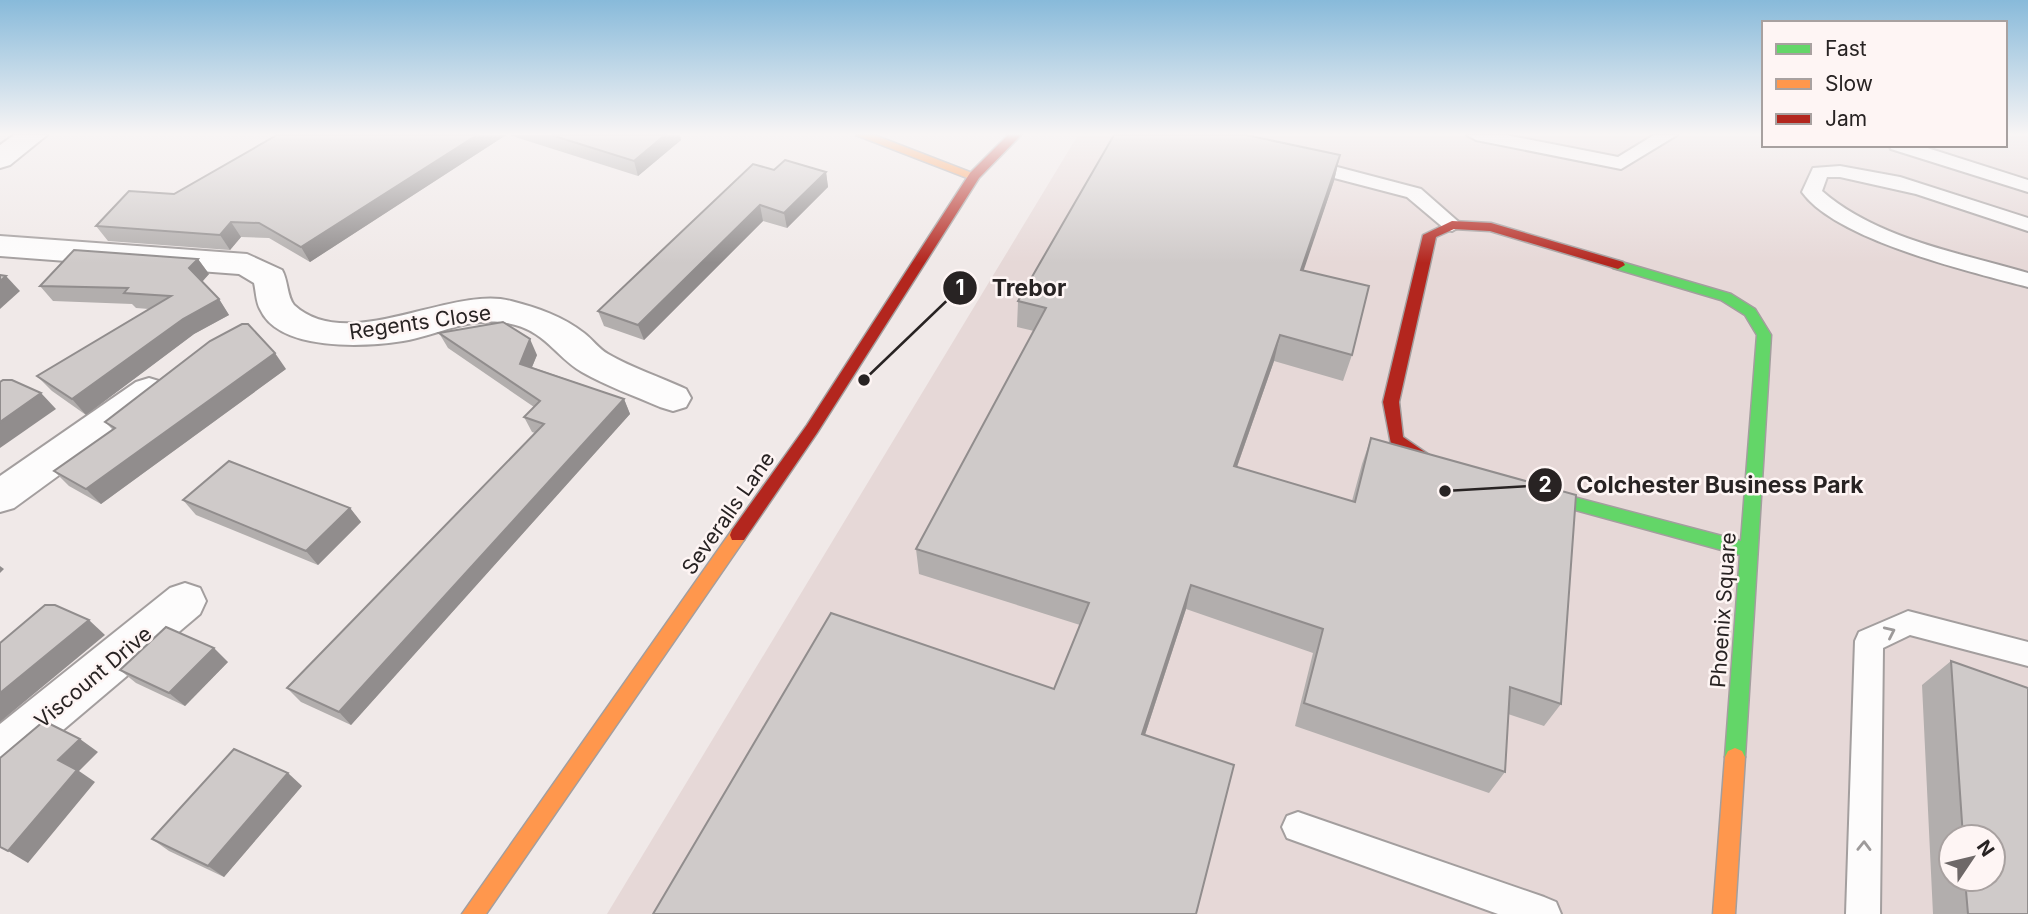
<svg xmlns="http://www.w3.org/2000/svg" width="2028" height="914" font-family="Inter,sans-serif">
<style>
.built{fill:#e6d8d7;fill-rule:evenodd}
.lines{fill:none;stroke-linecap:round;stroke-linejoin:round}
.lane-casing{stroke:#a39e9e;stroke-width:4}
.street-casing{stroke:#a39e9e;stroke-width:4}
.fast-casing{stroke:#a39e9e;stroke-width:3}
.slow-casing{stroke:#a39e9e;stroke-width:3}
.jam-casing{stroke:#a39e9e;stroke-width:3}
.lane{fill:#fdfcfc;fill-rule:evenodd}
.street{fill:#fdfcfc;fill-rule:evenodd}
.fast{fill:#63d668;fill-rule:evenodd}
.slow{fill:#ff974d;fill-rule:evenodd}
.jam{fill:#b3261e;fill-rule:evenodd}
.wall{fill:#b2aead;fill-rule:evenodd}
.shaded-wall{fill:#918d8d}
.building{fill:#cfcac9;stroke:#918d8d;stroke-width:2}
.oneway{stroke:#9d9a9a}
.labels{text-anchor:middle;dominant-baseline:central;stroke-width:5;stroke-linejoin:round;paint-order:stroke}
.street-label{font-size:21px;fill:#282323;stroke:#fef5f4}
.leader{fill:none;stroke:#282323;stroke-width:2.5}
.callout-dot{fill:#282323;stroke:#fef5f4;stroke-width:2.5}
.mark-label{font-size:21px;text-anchor:middle;font-weight:bold;fill:#fff}
.callout-label{font-size:23px;text-anchor:middle;font-weight:bold;fill:#282323;stroke:#fef5f4;stroke-width:5;stroke-linejoin:round;paint-order:stroke}
</style>
<rect width="100%" height="100%" fill="#f0e9e8"/>
<path class="built" d="M1078,135H1764V145H2005V135H2028V914H607ZM1951,837H1993V879H1951Z"/>
<g class="lines">
<g class="lane-casing">
<g id="lane">
<polygon points="1467,135 1506,135 1618,157 1654,135 1677,135 1621,169 1476,140"/>
<polygon points="1889,145 1918,145 2028,180 2028,192 1891,149"/>
<polygon points="1303,158 1421,189 1462,225 1452,231 1445,229 1407,197 1296,168 1294,164"/>
<path d="M1840,166L1900,177L2028,218V231L1916,194L1840,177H1827L1822,191C1877,239 1960,253 2028,273V287C1971,272 1836,240 1802,192L1813,168Z"/>
<polygon points="1908,611 2028,642 2028,666 1910,635 1883,648 1880,914 1846,914 1855,641 1859,632"/>
<polygon points="1298,812 1544,897 1556,902 1561,914 1498,914 1298,842 1287,838 1282,827 1287,816"/>
</g>
</g>
<g class="street-casing">
<g id="street">
<polygon points="14,135 47,135 10,165 0,168 0,145"/>
<path d="M0,236L247,254L282,270C288,280 287,297 294,305C348,355 451,285 511,301C538,308 562,316 584,333C592,339 599,349 608,354C632,368 660,377 686,389L691,398L686,407L673,411L660,407C635,396 606,386 582,372C555,356 544,329 507,323C470,316 439,335 403,341C366,347 279,352 260,309C256,302 256,291 254,283L239,274L0,256Z"/>
<polygon points="149,378 162,382 167,391 162,400 14,508 0,512 0,476 136,382"/>
<polygon points="185,583 200,588 206,601 200,614 17,769 0,775 0,724 170,588"/>
</g>
</g>
<g class="fast-casing">
<polygon id="fast" points="1618,261 1731,294 1755,309 1771,335 1745,757 1742,763 1735,766 1728,763 1725,757 1740,555 1524,496 1518,494 1516,490 1518,486 1524,484 1741,541 1757,335 1745,315 1721,300 1613,268 1613,262"/>
</g>
<g class="slow-casing">
<g id="slow">
<polygon points="856,135 874,135 980,176 974,180 970,179"/>
<polygon points="738,528 744,530 746,535 744,540 486,914 462,914 732,530"/>
<polygon points="1735,748 1742,751 1745,757 1735,914 1713,914 1725,757 1728,751"/>
</g>
</g>
<g class="jam-casing">
<g id="jam">
<polygon points="1008,135 1021,135 979,178 817,433 744,540 732,540 730,535 732,530 807,425 970,173"/>
<path d="M1452,221L1491,223L1623,262L1625,265L1618,269L1490,231L1454,229L1436,237L1399,402L1403,437L1435,459L1458,466L1460,470L1458,474C1435,482 1408,456 1391,444L1383,402L1423,235Z"/>
</g>
</g>
<use href="#lane" class="lane"/>
<use href="#street" class="street"/>
<use href="#fast" class="fast"/>
<use href="#slow" class="slow"/>
<use href="#jam" class="jam"/>
</g>
<g class="wall">
<polygon points="277,135 506,135 310,262 269,238 241,237 230,250 108,241 96,226 174,194"/>
<polygon points="509,135 680,135 681,140 638,176"/>
<polygon points="1340,155 1334,181 1303,270 1352,355 1343,381 1274,361 1237,467 1352,501 1362,464 1371,438 1561,704 1544,726 1508,714 1505,772 1489,793 1295,726 1313,653 1186,609 1145,735 1054,689 1080,625 919,574 916,549 1034,331 1017,327 1018,301"/>
<polygon points="774,170 826,172 828,187 787,228 763,221 644,340 604,326 598,311"/>
<polygon points="198,259 209,274 202,282 219,299 229,315 194,334 86,415 52,391 37,376 149,309 136,308 132,304 53,301 40,286"/>
<polygon points="439,333 537,355 532,367 624,399 630,414 351,725 301,702 287,688 535,433 532,432 524,417 534,407 448,348"/>
<polygon points="286,369 101,504 69,486 54,471 113,430 105,422"/>
<polygon points="183,500 350,508 361,522 318,565 196,515"/>
<path d="M1951,661L2028,914H1933L1922,685ZM1951,837H1993V879H1951Z"/>
<polygon points="228,662 185,706 136,683 120,670"/>
<polygon points="302,786 224,877 169,851 152,839"/>
</g>
<g class="shaded-wall">
<polygon points="477,135 506,135 310,262 301,247"/>
<polygon points="665,135 680,135 681,140 638,176 634,161"/>
<polygon points="1340,155 1334,181 1295,296 1301,270"/>
<polygon points="826,172 828,187 787,228 784,213"/>
<polygon points="760,205 763,221 644,340 638,325"/>
<polygon points="231,222 241,237 230,250 220,235"/>
<polygon points="198,259 209,274 200,284 189,268"/>
<polygon points="6,276 20,291 0,309 0,281"/>
<polygon points="219,299 229,315 194,334 86,415 72,399 183,319"/>
<polygon points="1280,335 1274,361 1228,492 1234,466"/>
<polygon points="530,339 537,355 527,379 520,364"/>
<polygon points="275,353 286,369 101,504 86,489"/>
<polygon points="41,393 56,409 0,448 0,422"/>
<polygon points="624,399 630,414 351,725 339,712"/>
<polygon points="350,508 361,522 318,565 306,551"/>
<polygon points="0,566 4,569 0,573"/>
<polygon points="1191,585 1186,609 1138,756 1142,734"/>
<polygon points="89,620 105,635 0,722 0,693"/>
<polygon points="214,648 228,662 185,706 169,693"/>
<polygon points="80,739 98,752 79,771 95,782 28,863 8,851 58,760"/>
<polygon points="288,773 302,786 224,877 208,866"/>
</g>
<g class="building">
<polygon points="277,135 477,135 301,247 259,223 231,222 220,235 96,226 129,191 174,194"/>
<polygon points="551,135 665,135 634,161"/>
<polygon points="1114,135 1246,135 1340,155 1301,270 1369,286 1352,355 1280,335 1234,466 1355,502 1371,438 1576,495 1561,704 1510,687 1505,772 1304,703 1323,629 1191,585 1142,734 1234,765 1196,914 653,914 831,613 1054,689 1089,603 916,549 1046,308 1018,301"/>
<polygon points="785,160 826,172 784,213 760,205 638,325 598,311 753,164 774,170"/>
<polygon points="74,250 198,259 189,268 219,299 183,319 72,399 37,376 171,296 124,293 128,288 40,286"/>
<polygon points="0,275 6,276 0,281"/>
<polygon points="503,322 530,339 520,364 624,399 339,712 287,688 544,424 524,417 540,401 439,333"/>
<polygon points="242,324 248,324 275,353 86,489 54,471 115,428 105,422 210,341"/>
<polygon points="3,380 12,380 41,393 0,422 0,382"/>
<polygon points="229,461 350,508 306,551 183,500"/>
<polygon points="45,605 55,605 89,620 0,693 0,643"/>
<polygon points="166,627 214,648 169,693 120,670"/>
<polygon points="1951,661 2028,688 2028,914 1968,914 1965,879 1993,879 1993,837 1963,837"/>
<polygon points="44,721 80,739 58,760 77,770 8,851 0,847 0,758"/>
<polygon points="234,749 288,773 208,866 152,839"/>
</g>
<defs><path id="oneway-chevron" d="M-2-3.5L2.5 0L-2 3.5" fill="none" stroke-width="1.6" stroke-linecap="round" stroke-linejoin="round" transform="scale(1.75)"/></defs>
<g class="oneway">
<use href="#oneway-chevron" transform="translate(1890 632) rotate(-25)"/>
<use href="#oneway-chevron" transform="translate(1864 846) rotate(-89)"/>
</g>
<linearGradient id="sky" x2="0" y2="1"><stop stop-color="#88bada"/><stop offset="0.51" stop-color="#f8f5f5"/><stop offset="1" stop-color="#f8f5f5" stop-opacity="0"/></linearGradient>
<rect width="2028" height="263" fill="url(#sky)"/>
<g class="labels">
<g class="street-label">
<text transform="translate(420 322) rotate(-8)">Regents Close</text>
<text transform="translate(728 513) rotate(-55)">Severalls Lane</text>
<text transform="translate(1723 610) rotate(-86)">Phoenix Square</text>
<text transform="translate(93 677) rotate(-40)">Viscount Drive</text>
</g>
</g>
<path class="leader" d="M864 380L960 288M1445 491L1545 485"/>
<g class="callout-dot">
<circle cx="864" cy="380" r="7"/>
<circle cx="1445" cy="491" r="7"/>
<circle cx="960" cy="288" r="18"/>
<circle cx="1545" cy="485" r="18"/>
</g>
<g class="mark-label">
<text x="960" y="295">1</text>
<text x="1545" y="492">2</text>
</g>
<g class="callout-label">
<text x="1029" y="296">Trebor</text>
<text x="1720" y="493">Colchester Business Park</text>
</g>
<rect x="1762" y="21" width="245" height="126" fill="#fef5f4" stroke="#a8a1a0" stroke-width="2"/>
<rect x="1776" y="44" width="35" height="10" fill="#63d668" stroke="#a8a1a0" stroke-width="2"/>
<text x="1825" y="56" font-size="21" fill="#282323">Fast</text>
<rect x="1776" y="79" width="35" height="10" fill="#ff974d" stroke="#a8a1a0" stroke-width="2"/>
<text x="1825" y="91" font-size="21" fill="#282323">Slow</text>
<rect x="1776" y="114" width="35" height="10" fill="#b3261e" stroke="#a8a1a0" stroke-width="2"/>
<text x="1825" y="126" font-size="21" fill="#282323">Jam</text>
<g transform="translate(1972 858) rotate(55)"><circle r="33" fill="#fef5f4" stroke="#a8a1a0" stroke-width="2"/>
<path d="M0-5L12 26L0 18L-12 26Z" fill="#6e6868"/>
<text y="-10" font-size="19" font-weight="bold" text-anchor="middle" fill="#282323">N</text>
</g>
</svg>
